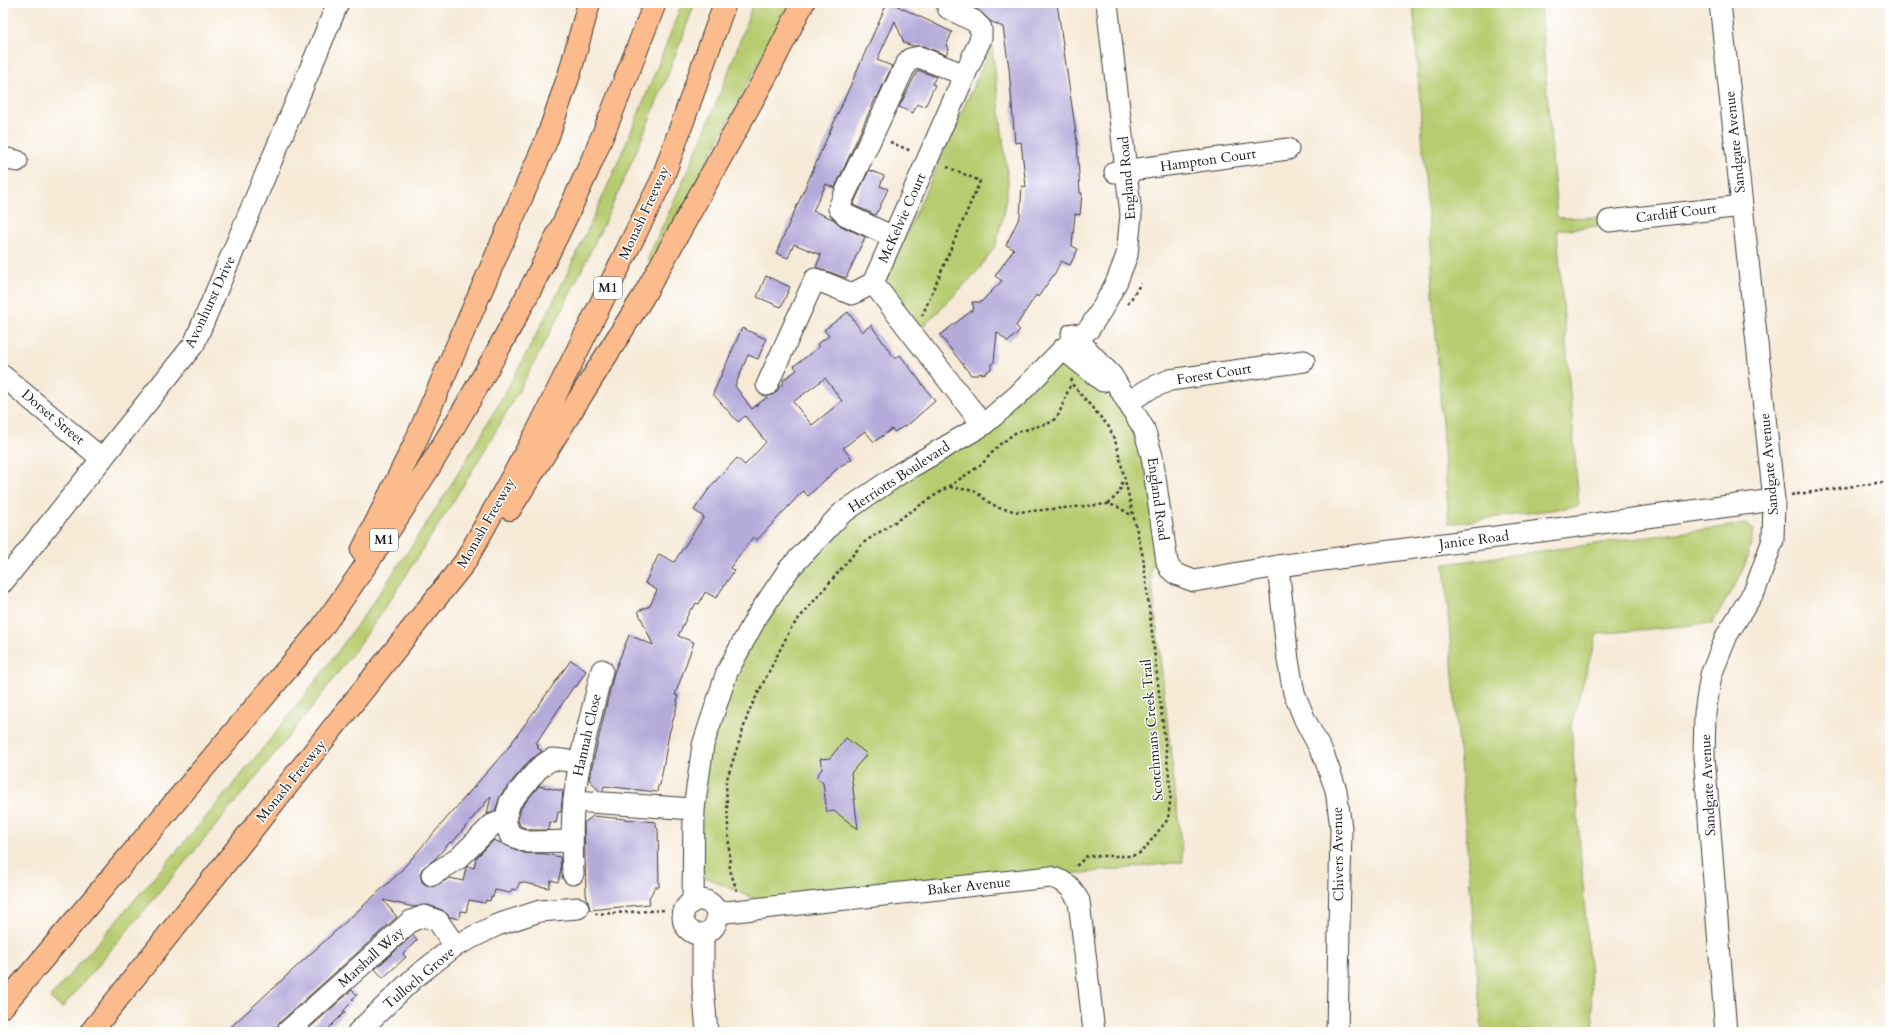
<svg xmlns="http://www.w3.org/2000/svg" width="1893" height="1035" font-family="Cardo,serif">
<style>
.green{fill:#b7cc70;stroke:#6a7446}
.building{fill:#b5abda;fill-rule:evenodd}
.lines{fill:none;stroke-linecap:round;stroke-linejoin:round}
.minor-casing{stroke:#3d3b38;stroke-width:23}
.highway-casing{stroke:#3d3b38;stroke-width:24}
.path{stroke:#3d3b38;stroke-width:2.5;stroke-dasharray:3 3;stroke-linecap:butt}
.minor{stroke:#fff;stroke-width:21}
.highway{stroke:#fbbb8d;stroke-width:22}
.labels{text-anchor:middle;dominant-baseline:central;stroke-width:3;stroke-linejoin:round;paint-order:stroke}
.shield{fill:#fff;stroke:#606060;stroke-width:1}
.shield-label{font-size:13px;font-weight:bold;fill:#1c1c1c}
.street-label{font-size:14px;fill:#1c1c1c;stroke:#fff}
</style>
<rect width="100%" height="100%" fill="#fff"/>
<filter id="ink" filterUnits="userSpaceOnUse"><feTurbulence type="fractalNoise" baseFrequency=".025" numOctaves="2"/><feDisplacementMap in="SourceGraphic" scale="8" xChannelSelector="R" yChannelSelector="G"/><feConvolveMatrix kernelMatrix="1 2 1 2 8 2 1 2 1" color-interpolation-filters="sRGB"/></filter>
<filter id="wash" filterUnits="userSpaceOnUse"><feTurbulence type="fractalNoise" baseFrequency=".012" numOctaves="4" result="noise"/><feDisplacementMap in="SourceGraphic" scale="16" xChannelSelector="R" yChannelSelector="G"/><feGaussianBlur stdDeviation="0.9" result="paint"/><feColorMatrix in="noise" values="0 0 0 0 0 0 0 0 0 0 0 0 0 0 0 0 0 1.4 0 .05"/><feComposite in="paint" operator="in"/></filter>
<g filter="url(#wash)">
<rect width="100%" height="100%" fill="#f6ead7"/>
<g class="green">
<path d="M682,3H695C625,195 535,379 422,550C402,582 381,615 359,645C266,771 162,888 62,1008L50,998C154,876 264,756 357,625C405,557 452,487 493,414C568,283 629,144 682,3Z"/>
<path d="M753,3H790L654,263L647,260C686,176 724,91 753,3Z"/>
<polygon points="1413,3 1540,3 1557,218 1597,217 1598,226 1557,230 1579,506 1449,524"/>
<polygon points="992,45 1008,182 1005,207 996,245 976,273 919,331 884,283"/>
<polygon points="1063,349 1128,402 1167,562 1150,567 1183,862 774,907 693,872 694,809 727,672 841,514 983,425"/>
<polygon points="1746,524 1754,530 1746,562 1740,576 1712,623 1597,634 1571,725 1594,1032 1482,1032 1444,564"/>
</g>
<g id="blocks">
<g class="building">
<polygon points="887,3 891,3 952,32 946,46 949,48 946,55 923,46 913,46 904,43 895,21 877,60 892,66 877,98 876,97 835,188 826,184 813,211 833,219 841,226 865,237 846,278 816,267 821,255 794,244 788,258 776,253"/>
<polygon points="977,3 1057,3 1077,141 1080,193 1082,193 1080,215 1075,214 1072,246 1078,249 1070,265 1061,261 1055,273 1038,297 1036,295 1016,326 1020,330 1008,342 997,332 994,362 991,364 991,369 984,374 980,373 977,375 971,375 940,335 974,309 972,302 981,302 1002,281 995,276 1014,249 1006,245 1020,216 1022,186 1026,187 1021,142 1015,143 1009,68 1003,27 990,21 982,13 975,8"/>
<polygon points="918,70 936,77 932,84 935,85 925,107 917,104 913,113 899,107"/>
<polygon points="869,170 884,176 880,186 888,189 878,211 877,211 875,215 853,205"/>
<polygon points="766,276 790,287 781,307 757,297"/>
<path d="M848,312L862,332L871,325L895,359L900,355L935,401L910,423L894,432L892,429L874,442L865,431L843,448L852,459L839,467L808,496L803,491L757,540L753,537L730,568L734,571L716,598L705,592L699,604L696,603L693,609L691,608L678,636L694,642L675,695L678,696L677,701L678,703L669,734L660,785L658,786L657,792L604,786L603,791H599L589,779L614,673L629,635L653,645L638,611L650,606L657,590L645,583L659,554L674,562L704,517L694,510L712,485L737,458L745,465L766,442L745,416L738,422L713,394L742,328L766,339L758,359L748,355L735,386L752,409L767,397L774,394L784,382L783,380L797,370L794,366L819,347L817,344L829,336L824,330ZM825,378L842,401L812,425L793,402Z"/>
<polygon points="571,660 586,671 576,687 574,686 536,743 539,746 537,748 542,751 530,760 501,794 495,811 487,814 491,796 452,843 450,842 436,858 422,869 420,875 422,882 426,885 432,887 450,878 463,881 466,868 468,866 474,868 476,858 494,840 524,853 546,854 560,857 561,870 558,882 551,880 549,888 520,882 516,890 512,889 510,893 495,890 493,897 491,896 490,901 486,900 485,903 469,900 466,912 461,911 459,919 450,917 442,910 428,905 414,907 383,900 397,917 279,1023 275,1032 225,1032 398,874 508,748"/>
<polygon points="846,738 867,754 851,773 858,829 834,811 827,812 823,783 816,777 822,769 820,759 830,758"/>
<polygon points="539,786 563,791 561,812 558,812 556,823 550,822 549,830 530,830 520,826 518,820 521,808"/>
<polygon points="593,816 656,822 656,827 658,829 659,887 655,887 649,898 650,904 590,910 586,894 584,823"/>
<polygon points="413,935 417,940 403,954 406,957 383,978 375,969"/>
<polygon points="352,990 357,995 352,999 354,1000 343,1011 345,1012 325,1032 305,1032"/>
</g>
</g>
</g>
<g filter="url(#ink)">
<use href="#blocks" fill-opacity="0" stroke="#3d3b38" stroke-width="1"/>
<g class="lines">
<g class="minor-casing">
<g id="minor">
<polyline points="950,3 948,8 974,21 981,28 981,38 873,283 983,425"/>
<polyline points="1720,3 1774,500 1773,540 1755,590 1727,635 1711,675 1705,713 1704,756 1726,1032"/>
<polyline points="3,158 17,161"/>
<polyline points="1115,172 1288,149"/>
<polyline points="1609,221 1742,206"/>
<polyline points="893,237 846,215 839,208 843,198 905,66 910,59 919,57 965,75"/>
<polyline points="1072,334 1112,376 1144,429 1152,456 1167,562 1170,569 1176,574 1194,581 1278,566 1774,500"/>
<polyline points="1063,349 1103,381"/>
<polyline points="3,376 102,459"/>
<polyline points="767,385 815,279 852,294 873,283"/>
<polyline points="1128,402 1149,389 1170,380 1304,361"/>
<polyline points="1278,566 1288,660 1294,693 1305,720 1324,756 1336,790 1341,828 1337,1032"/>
<polyline points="3,582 194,344 338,3"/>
<polyline points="574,801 694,809"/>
<polyline points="505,820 510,835 528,842 572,841"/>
<path d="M573,874C572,849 571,824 574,800C579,756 592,713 602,670"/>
<polyline points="432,875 459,858 492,825 505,820 510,802 539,768 552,759 580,762"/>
<circle cx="700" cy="917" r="17"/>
<polyline points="693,901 694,809 703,745 727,672 756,618 789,569 841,514 899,474 983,425 1018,395 1063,349 1089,329 1102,309 1117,281 1127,255 1131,215 1107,3"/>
<path d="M717,913L1050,877C1068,882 1070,886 1079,901L1094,1032"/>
<polyline points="703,934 703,987 707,1032"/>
<polyline points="287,1032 411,921 424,916 438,921 455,946"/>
<polyline points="358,1032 414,978 455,946 497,925 540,911 578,908"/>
</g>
</g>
<g class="highway-casing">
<g id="highway">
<polyline points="510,509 643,297 767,74 803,3"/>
<polyline points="362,551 414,445 547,139 570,72 589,3"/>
<path d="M3,1006L321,629C424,486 514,334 587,172C611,117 633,60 655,3"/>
<polyline points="91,1032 465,562 537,432 662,180 725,3"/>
</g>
</g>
<g class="path">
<polyline points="890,142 911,151"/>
<polyline points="1128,304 1141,283"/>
<polyline points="922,316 980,181 945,166"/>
<polyline points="1072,379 1071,383 1109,427 1117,446 1143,557 1171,793 1168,819 1142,852 1132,856 1087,856 1075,867"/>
<polyline points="950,487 975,491 987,501 999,508 1019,512 1108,504 1118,507 1131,515"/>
<polyline points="1791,495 1890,481"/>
<polyline points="1108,504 1119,493 1123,480"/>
<polyline points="737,891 730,870 726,782 749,711 791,628 863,543 981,465 999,445 1015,433 1052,422 1059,414 1071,383"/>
<polyline points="595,914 666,910"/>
</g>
<use href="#minor" class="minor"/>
<use href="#highway" class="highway"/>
</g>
</g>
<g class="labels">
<g class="shield">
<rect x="594" y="277" width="28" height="22" rx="3"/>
<rect x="370" y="529" width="28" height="22" rx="3"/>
</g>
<g class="shield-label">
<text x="608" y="288">M1</text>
<text x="384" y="540">M1</text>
</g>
<g class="street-label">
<text transform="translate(1735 142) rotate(-96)">Sandgate Avenue</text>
<text transform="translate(1208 160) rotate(-8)">Hampton Court</text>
<text transform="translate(1127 178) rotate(-95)">England Road</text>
<text transform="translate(644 213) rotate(-65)">Monash Freeway</text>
<text transform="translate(1676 213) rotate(-7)">Cardiff Court</text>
<text transform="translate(902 218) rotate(-66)">McKelvie Court</text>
<text transform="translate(210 302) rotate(-65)">Avonhurst Drive</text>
<text transform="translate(1214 374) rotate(-9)">Forest Court</text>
<text transform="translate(53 417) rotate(40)">Dorset Street</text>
<text transform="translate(1769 464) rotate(-95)">Sandgate Avenue</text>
<text transform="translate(899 477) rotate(-33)">Herriotts Boulevard</text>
<text transform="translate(1158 499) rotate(82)">England Road</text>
<text transform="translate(486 523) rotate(-60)">Monash Freeway</text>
<text transform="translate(1474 540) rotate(-7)">Janice Road</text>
<text transform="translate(1152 730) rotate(-95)">Scotchmans Creek Trail</text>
<text transform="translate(587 735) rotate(-77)">Hannah Close</text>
<text transform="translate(291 781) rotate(-51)">Monash Freeway</text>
<text transform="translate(1708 785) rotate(-93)">Sandgate Avenue</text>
<text transform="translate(1338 854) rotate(-91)">Chivers Avenue</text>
<text transform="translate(969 886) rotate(-6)">Baker Avenue</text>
<text transform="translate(371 957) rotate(-42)">Marshall Way</text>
<text transform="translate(419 978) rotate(-40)">Tulloch Grove</text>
</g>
</g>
<rect width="1893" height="1035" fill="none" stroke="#fff" stroke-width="16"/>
</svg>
